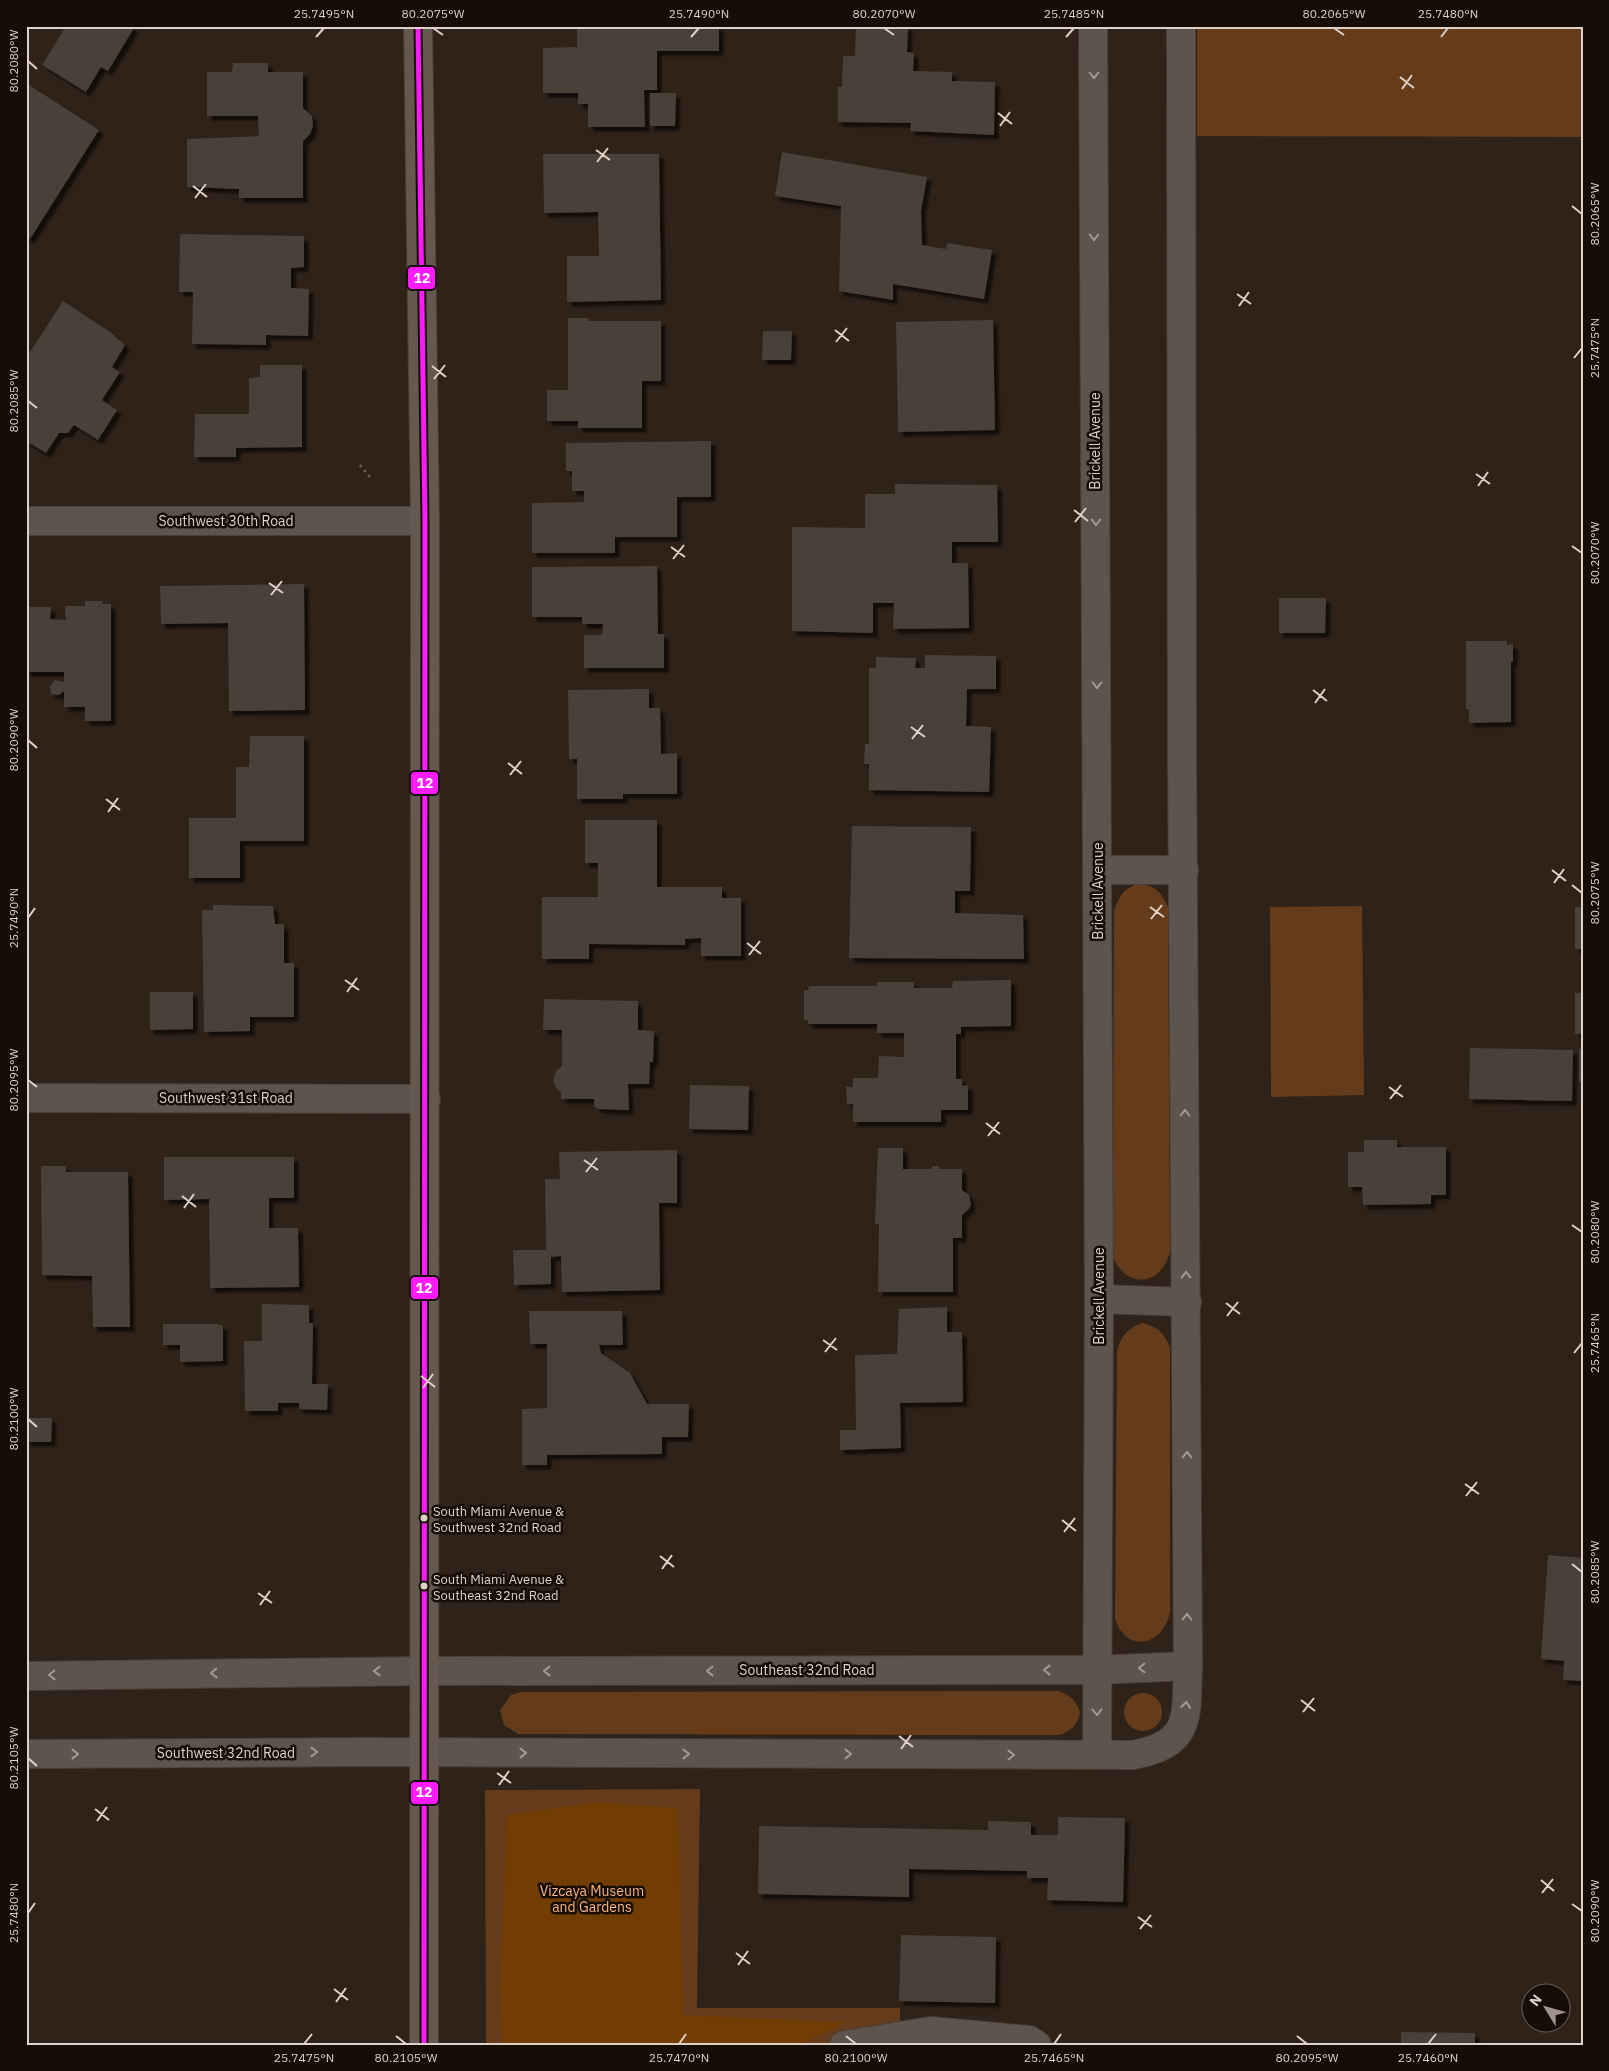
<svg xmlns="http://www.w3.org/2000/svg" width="1609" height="2071" font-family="'IBM Plex Sans',sans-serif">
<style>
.green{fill:#643c1b}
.forest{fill:#713d03}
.building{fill:#493f38;filter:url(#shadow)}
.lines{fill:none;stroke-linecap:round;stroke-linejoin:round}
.minor-casing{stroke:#4a3f38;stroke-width:30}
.major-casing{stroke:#4a3f38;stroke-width:30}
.path{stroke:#645c55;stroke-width:3;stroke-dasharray:2.5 4;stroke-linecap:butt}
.minor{stroke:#5d544e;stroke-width:28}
.major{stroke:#64584f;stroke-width:28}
.bus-1-casing{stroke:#170d07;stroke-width:9}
.bus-1{stroke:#ff1aff;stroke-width:5}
.oneway{stroke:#a49991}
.ticks{fill:none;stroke:#dfd1c7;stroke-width:2}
.bus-dot{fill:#dfd1c7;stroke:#170d07;stroke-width:2}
.labels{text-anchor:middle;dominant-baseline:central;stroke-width:5;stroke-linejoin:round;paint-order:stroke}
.bus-label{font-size:13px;fill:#dfd1c7;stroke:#170d07;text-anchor:start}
.street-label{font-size:14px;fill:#dfd1c7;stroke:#170d07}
.park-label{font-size:14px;fill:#fcb57f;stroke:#170d07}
.line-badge{stroke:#170d07;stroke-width:2}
.badge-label{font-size:14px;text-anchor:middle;font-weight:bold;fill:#fff}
.neatline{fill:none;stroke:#dfd1c7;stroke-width:2}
.ticks-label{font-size:12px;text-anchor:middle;fill:#dfd1c7}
</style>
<defs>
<filter id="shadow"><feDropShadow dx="4.5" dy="4.5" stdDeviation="1" flood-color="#0009"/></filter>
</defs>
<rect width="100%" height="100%" fill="#2e2219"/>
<g class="green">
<polygon points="1197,26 1583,26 1583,137 1197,136"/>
<path d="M1140,883C1156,887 1161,892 1168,907L1170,1251C1162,1286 1127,1290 1113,1257L1114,911C1119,896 1124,888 1140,883Z"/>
<polygon points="1362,906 1364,1095 1271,1097 1270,907"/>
<path d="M1142,1323C1158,1327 1164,1332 1170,1348V1613C1162,1646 1127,1654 1115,1619L1117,1351C1121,1336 1127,1329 1142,1323Z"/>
<path d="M1058,1691C1069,1694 1076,1700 1080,1712C1078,1725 1071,1731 1059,1735L518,1734L504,1725L500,1710L511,1695L521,1692Z"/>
<circle cx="1143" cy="1712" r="19"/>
<polygon points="700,1789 697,2008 900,2008 900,2045 486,2045 485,1790"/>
</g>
<polygon class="forest" points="597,1802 678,1808 683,2015 846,2022 799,2045 502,2045 500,1986 507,1815"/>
<g class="building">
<polygon points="66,26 130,26 134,28 108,71 101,67 86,92 42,65"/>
<polygon points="577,26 719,26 719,51 657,51 657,90 644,90 645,127 588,127 588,104 578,104 578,93 543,93 543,48 577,47"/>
<polygon points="856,26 908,26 907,52 914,53 913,71 952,72 952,81 995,82 994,135 910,131 911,123 838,122 838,87 842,87 843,56 855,56"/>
<polygon points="233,63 268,63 268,72 303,72 303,108 312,116 313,126 310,134 303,141 303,198 239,198 239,189 187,187 187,139 259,136 258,116 207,116 207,72 232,72"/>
<polygon points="29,85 99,130 30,239 26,237 26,90"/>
<polygon points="650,93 676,93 675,126 650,126"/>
<polygon points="782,152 927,177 921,211 922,245 946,249 947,243 992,250 984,299 893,284 893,300 839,291 841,206 775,196"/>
<polygon points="543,154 659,154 661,300 567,302 567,256 599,256 598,212 544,213"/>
<polygon points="180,234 304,236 304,267 291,268 291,288 309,289 308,336 266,335 266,345 192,344 193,292 179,292"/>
<polygon points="63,301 110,332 125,345 112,367 120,372 102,400 117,410 98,440 74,425 68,433 59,433 46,453 26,441 26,358"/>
<polygon points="568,318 589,318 588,321 661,321 661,381 642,381 642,428 578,428 578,421 547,421 547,390 568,390"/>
<polygon points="993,320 995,430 898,432 896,322"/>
<polygon points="763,331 792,331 791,360 762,360"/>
<polygon points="260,365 302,365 302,447 236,448 236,457 194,457 195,414 249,414 249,378 260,377"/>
<polygon points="711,441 711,497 677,497 677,537 615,537 615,553 532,553 532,503 584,502 584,491 572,491 572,471 566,471 566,443"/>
<polygon points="895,484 997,485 998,542 952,542 952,563 968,563 969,628 893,629 894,603 873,603 873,633 792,631 792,527 865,528 865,494 895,494"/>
<polygon points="657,566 658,634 664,634 664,668 584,668 584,635 602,635 603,624 582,624 582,617 532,617 532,567"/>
<polygon points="304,584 305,710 229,711 228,623 161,624 160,586"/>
<polygon points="1279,598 1326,598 1325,633 1279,633"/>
<polygon points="85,601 103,601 102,604 111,604 111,721 85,721 85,707 64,707 64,691 59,695 51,694 50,686 55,680 64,682 64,672 26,672 26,607 51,607 50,619 66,620 65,606 85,606"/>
<polygon points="1466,641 1507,641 1507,645 1513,644 1513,662 1511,662 1511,722 1469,723 1469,709 1466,709"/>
<polygon points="925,655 996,656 996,689 967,689 966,726 991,727 989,792 869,790 869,764 864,764 865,744 869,744 869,668 876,668 876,657 916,658 915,668 925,668"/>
<polygon points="649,689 649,708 660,708 661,754 677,753 677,794 623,794 623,799 577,799 577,759 569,759 568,690"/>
<polygon points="250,736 304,736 304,841 240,841 240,878 189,878 189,818 236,818 236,767 249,767"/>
<polygon points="585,820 657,820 657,887 722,887 722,898 741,898 741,956 701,956 701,938 685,939 685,945 589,944 589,959 542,959 542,897 598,897 598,863 585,863"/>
<polygon points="852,826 971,827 970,891 955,891 955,913 1023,915 1024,959 849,958"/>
<polygon points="213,905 273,906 275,924 284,924 284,963 294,963 294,1017 250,1017 250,1031 204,1032 202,910 213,910"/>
<rect x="1575" y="907" width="8" height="42"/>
<polygon points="1011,980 1011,1026 961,1027 961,1034 956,1034 956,1079 962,1079 962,1086 968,1085 968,1110 941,1110 941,1122 853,1122 853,1104 847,1104 846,1087 853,1087 853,1078 878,1078 879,1056 904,1057 904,1033 877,1033 877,1024 808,1024 808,1020 804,1020 804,990 808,990 809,986 877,986 877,982 914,982 914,988 952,988 953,981"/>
<polygon points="150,992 193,992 193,1029 150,1030"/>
<rect x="1575" y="993" width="8" height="41"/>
<polygon points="544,999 638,1001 638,1030 654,1031 653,1062 650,1062 649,1084 628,1084 629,1110 598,1109 594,1106 594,1099 561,1099 561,1093 556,1088 553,1081 556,1071 562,1066 562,1030 543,1030"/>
<polygon points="1470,1048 1573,1050 1572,1101 1469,1099"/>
<rect x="1579" y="1049" width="4" height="33"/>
<polygon points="690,1085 749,1086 748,1130 689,1129"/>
<polygon points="1364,1140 1397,1140 1397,1147 1446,1147 1446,1195 1431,1195 1431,1204 1363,1205 1362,1187 1348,1187 1348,1152 1364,1152"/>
<polygon points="878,1148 903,1148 903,1169 932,1169 932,1166 939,1166 939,1169 962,1169 962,1190 969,1195 971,1204 969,1209 962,1215 962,1238 953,1238 953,1292 878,1292 879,1224 875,1224"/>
<polygon points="677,1150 677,1203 659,1203 660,1290 562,1292 561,1256 551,1257 551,1284 514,1285 513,1250 546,1250 545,1179 560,1179 559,1152"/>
<polygon points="164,1157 294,1157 294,1198 269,1198 269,1228 298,1228 299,1287 210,1288 209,1199 164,1200"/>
<polygon points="41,1166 66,1166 66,1172 128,1172 130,1327 93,1327 92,1276 42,1275"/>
<polygon points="262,1304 309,1305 309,1323 313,1323 312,1384 328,1384 327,1410 299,1409 299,1403 278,1403 278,1411 245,1411 244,1341 262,1341"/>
<polygon points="947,1307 947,1332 962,1332 963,1402 900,1403 901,1448 840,1450 840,1430 856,1430 855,1355 897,1354 899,1309"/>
<polygon points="529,1311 622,1311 623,1345 599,1345 601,1353 630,1373 647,1404 689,1404 688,1437 662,1437 662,1454 547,1455 547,1465 522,1465 522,1409 547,1408 547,1344 530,1344"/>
<polygon points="163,1324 217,1324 223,1326 223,1361 180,1362 180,1345 163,1345"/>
<polygon points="26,1418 52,1418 51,1442 26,1442"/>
<polygon points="1548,1555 1583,1558 1583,1681 1563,1680 1564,1661 1541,1659"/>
<polygon points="1058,1817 1125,1818 1123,1902 1047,1900 1048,1878 1027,1878 1027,1871 909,1869 909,1897 758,1894 759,1826 988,1830 988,1821 1031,1822 1031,1835 1058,1835"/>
<polygon points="901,1935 996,1937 995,2003 899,2001"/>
<polygon points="1401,2032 1475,2033 1475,2045 1401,2045"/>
</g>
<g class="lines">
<g class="minor-casing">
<g id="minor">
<polyline points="1093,26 1099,1299 1097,1755"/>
<polyline points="26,521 425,521"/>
<polyline points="1097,870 1184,870"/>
<polyline points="26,1098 426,1099"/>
<polyline points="1099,1299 1187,1302"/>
<polyline points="26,1676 425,1671 1096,1670 1188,1666"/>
<path d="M26,1754L364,1752L1133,1755C1192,1744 1186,1718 1188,1666L1182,751L1181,26"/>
<polyline points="844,2045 931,2031 1029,2040 1037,2045"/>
</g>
</g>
<g class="major-casing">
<polyline id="major" points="418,26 425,521 424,2045"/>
</g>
<polyline class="path" points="360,465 370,477"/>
<use href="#minor" class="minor"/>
<use href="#major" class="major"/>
<g class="bus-1-casing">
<polyline id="bus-1" points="418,26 425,521 424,2045"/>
</g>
<use href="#bus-1" class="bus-1"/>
</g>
<defs><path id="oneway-chevron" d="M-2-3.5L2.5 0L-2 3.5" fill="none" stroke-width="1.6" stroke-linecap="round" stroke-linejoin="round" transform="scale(1.25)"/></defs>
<g class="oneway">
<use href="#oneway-chevron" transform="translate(1094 75) rotate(90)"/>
<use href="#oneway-chevron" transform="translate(1094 237) rotate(90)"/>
<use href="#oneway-chevron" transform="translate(1096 522) rotate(90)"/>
<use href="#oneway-chevron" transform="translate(1097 685) rotate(90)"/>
<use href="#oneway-chevron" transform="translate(1185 1113) rotate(-90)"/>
<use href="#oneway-chevron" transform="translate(1186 1275) rotate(-91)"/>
<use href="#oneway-chevron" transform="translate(1187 1455) rotate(-90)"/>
<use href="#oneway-chevron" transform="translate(1187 1617) rotate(-90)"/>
<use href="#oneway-chevron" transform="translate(1142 1668) rotate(178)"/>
<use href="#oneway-chevron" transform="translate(1047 1670) rotate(180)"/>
<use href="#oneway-chevron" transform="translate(377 1671) rotate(180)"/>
<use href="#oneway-chevron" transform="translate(547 1671) rotate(180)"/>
<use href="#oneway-chevron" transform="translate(710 1671) rotate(180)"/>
<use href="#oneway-chevron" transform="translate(214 1673) rotate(179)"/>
<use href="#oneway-chevron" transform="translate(52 1675) rotate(179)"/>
<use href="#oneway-chevron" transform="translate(1186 1705) rotate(-84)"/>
<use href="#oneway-chevron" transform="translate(1097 1712) rotate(89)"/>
<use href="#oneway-chevron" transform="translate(314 1752)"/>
<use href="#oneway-chevron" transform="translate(523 1753)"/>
<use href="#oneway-chevron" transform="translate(75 1754)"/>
<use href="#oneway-chevron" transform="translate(686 1754)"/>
<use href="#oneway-chevron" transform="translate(848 1754)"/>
<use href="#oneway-chevron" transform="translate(1011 1755)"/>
</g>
<path class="ticks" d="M433,28L443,35M884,28L894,35M1334,28L1344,35M316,37L324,28M691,37L699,28M1066,37L1074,28M1441,37L1448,28M28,61L37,69M1400,77L1414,88M1402,89L1412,75M998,113L1012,124M1000,126L1010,112M596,150L610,160M597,162L608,148M193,186L207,197M195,198L206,184M1572,206L1582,214M1237,294L1251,304M1239,306L1249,292M835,330L849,341M836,342L847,328M1574,358L1582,348M432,366L446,377M434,379L445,365M28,401L37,408M1476,474L1490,484M1478,486L1488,472M1074,510L1088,521M1075,522L1086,508M1572,546L1582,553M671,547L685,557M673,559L684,545M269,583L283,593M271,595L282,581M1313,690L1327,701M1315,703L1325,689M911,727L925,737M912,739L923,725M28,740L37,748M508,763L522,774M510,775L521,761M106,799L120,810M108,812L118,798M1552,870L1566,881M1554,883L1564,869M1572,885L1582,893M1150,907L1164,917M28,918L35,908M1151,919L1162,905M747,943L761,954M749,955L760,941M345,980L359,990M347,992L357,978M28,1080L37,1087M1389,1087L1403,1097M1390,1099L1401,1085M986,1123L1000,1134M988,1136L999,1122M584,1160L598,1170M586,1172L597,1158M182,1196L196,1207M184,1208L194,1194M1572,1225L1582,1232M1226,1303L1240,1314M1227,1316L1238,1302M823,1340L837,1350M825,1352L836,1338M1574,1353L1582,1343M421,1376L435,1387M423,1388L433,1374M28,1419L37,1427M1465,1484L1479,1494M1466,1496L1477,1482M1062,1520L1076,1531M1064,1532L1075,1518M660,1556L674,1567M1572,1564L1582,1572M662,1569L672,1555M258,1593L272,1603M260,1605L270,1591M1301,1700L1315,1711M1303,1712L1314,1698M899,1736L913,1747M901,1749L911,1735M28,1758L37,1766M497,1773L511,1783M499,1785L509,1771M95,1809L109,1820M97,1821L107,1807M1541,1880L1554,1891M1542,1893L1553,1879M1572,1904L1582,1911M28,1913L35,1903M1138,1917L1152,1927M1140,1929L1151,1915M736,1953L750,1964M738,1965L748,1951M334,1989L348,2000M336,2002L346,1988M396,2036L406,2044M846,2036L856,2044M1297,2036L1307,2044M304,2044L312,2034M679,2044L686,2034M1054,2044L1061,2034M1428,2044L1436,2034"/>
<g class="bus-dot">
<circle cx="424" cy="1518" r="4.5"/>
<circle cx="424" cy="1586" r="4.5"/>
</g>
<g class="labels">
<g class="bus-label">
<text x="433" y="1511">South Miami Avenue &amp;<tspan x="433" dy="16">Southwest 32nd Road</tspan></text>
<text x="433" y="1579">South Miami Avenue &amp;<tspan x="433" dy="16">Southeast 32nd Road</tspan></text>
</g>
<g class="street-label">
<text transform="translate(1095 441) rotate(-90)">Brickell Avenue</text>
<text x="226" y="521">Southwest 30th Road</text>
<text transform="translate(1098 891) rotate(-90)">Brickell Avenue</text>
<text x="226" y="1098">Southwest 31st Road</text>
<text transform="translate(1099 1296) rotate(-90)">Brickell Avenue</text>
<text x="807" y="1670">Southeast 32nd Road</text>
<text x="226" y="1753">Southwest 32nd Road</text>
</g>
<g class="park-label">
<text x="592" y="1891">Vizcaya Museum<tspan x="592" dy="16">and Gardens</tspan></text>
</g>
</g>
<g class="line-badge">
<rect x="407" y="266" width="29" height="24" rx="5" fill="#ff1aff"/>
<rect x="410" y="771" width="29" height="24" rx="5" fill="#ff1aff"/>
<rect x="410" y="1276" width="29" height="24" rx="5" fill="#ff1aff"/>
<rect x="410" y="1781" width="29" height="24" rx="5" fill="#ff1aff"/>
</g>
<g class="badge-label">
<text x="422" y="283">12</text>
<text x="425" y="788">12</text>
<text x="424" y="1293">12</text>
<text x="424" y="1797">12</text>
</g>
<rect width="1609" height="2071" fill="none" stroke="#170d07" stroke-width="55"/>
<g transform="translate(1546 2008) rotate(307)"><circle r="24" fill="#170d07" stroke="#675b54"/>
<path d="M0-4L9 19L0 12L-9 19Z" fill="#a1948a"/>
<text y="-8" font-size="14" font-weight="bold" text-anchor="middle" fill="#dfd1c7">N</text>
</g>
<rect x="28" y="28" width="1554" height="2016" class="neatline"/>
<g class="ticks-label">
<text x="324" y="18">25.7495°N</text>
<text x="433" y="18">80.2075°W</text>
<text x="699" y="18">25.7490°N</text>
<text x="884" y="18">80.2070°W</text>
<text x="1074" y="18">25.7485°N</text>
<text x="1334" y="18">80.2065°W</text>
<text x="1448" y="18">25.7480°N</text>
<text transform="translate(14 61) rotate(-90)" y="4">80.2080°W</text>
<text transform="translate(1595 214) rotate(-90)" y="4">80.2065°W</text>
<text transform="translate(1595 348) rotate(-90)" y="4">25.7475°N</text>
<text transform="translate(14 401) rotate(-90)" y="4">80.2085°W</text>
<text transform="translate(1595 553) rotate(-90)" y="4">80.2070°W</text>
<text transform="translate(14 740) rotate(-90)" y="4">80.2090°W</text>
<text transform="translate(1595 893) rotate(-90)" y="4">80.2075°W</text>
<text transform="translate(14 918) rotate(-90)" y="4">25.7490°N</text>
<text transform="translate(14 1080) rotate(-90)" y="4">80.2095°W</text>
<text transform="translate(1595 1232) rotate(-90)" y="4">80.2080°W</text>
<text transform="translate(1595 1343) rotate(-90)" y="4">25.7465°N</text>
<text transform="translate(14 1419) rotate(-90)" y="4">80.2100°W</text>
<text transform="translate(1595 1572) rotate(-90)" y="4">80.2085°W</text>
<text transform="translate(14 1758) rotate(-90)" y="4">80.2105°W</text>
<text transform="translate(1595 1911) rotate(-90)" y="4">80.2090°W</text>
<text transform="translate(14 1913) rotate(-90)" y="4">25.7480°N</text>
<text x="304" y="2062">25.7475°N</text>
<text x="406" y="2062">80.2105°W</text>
<text x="679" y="2062">25.7470°N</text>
<text x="856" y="2062">80.2100°W</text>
<text x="1054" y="2062">25.7465°N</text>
<text x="1307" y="2062">80.2095°W</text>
<text x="1428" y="2062">25.7460°N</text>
</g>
</svg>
